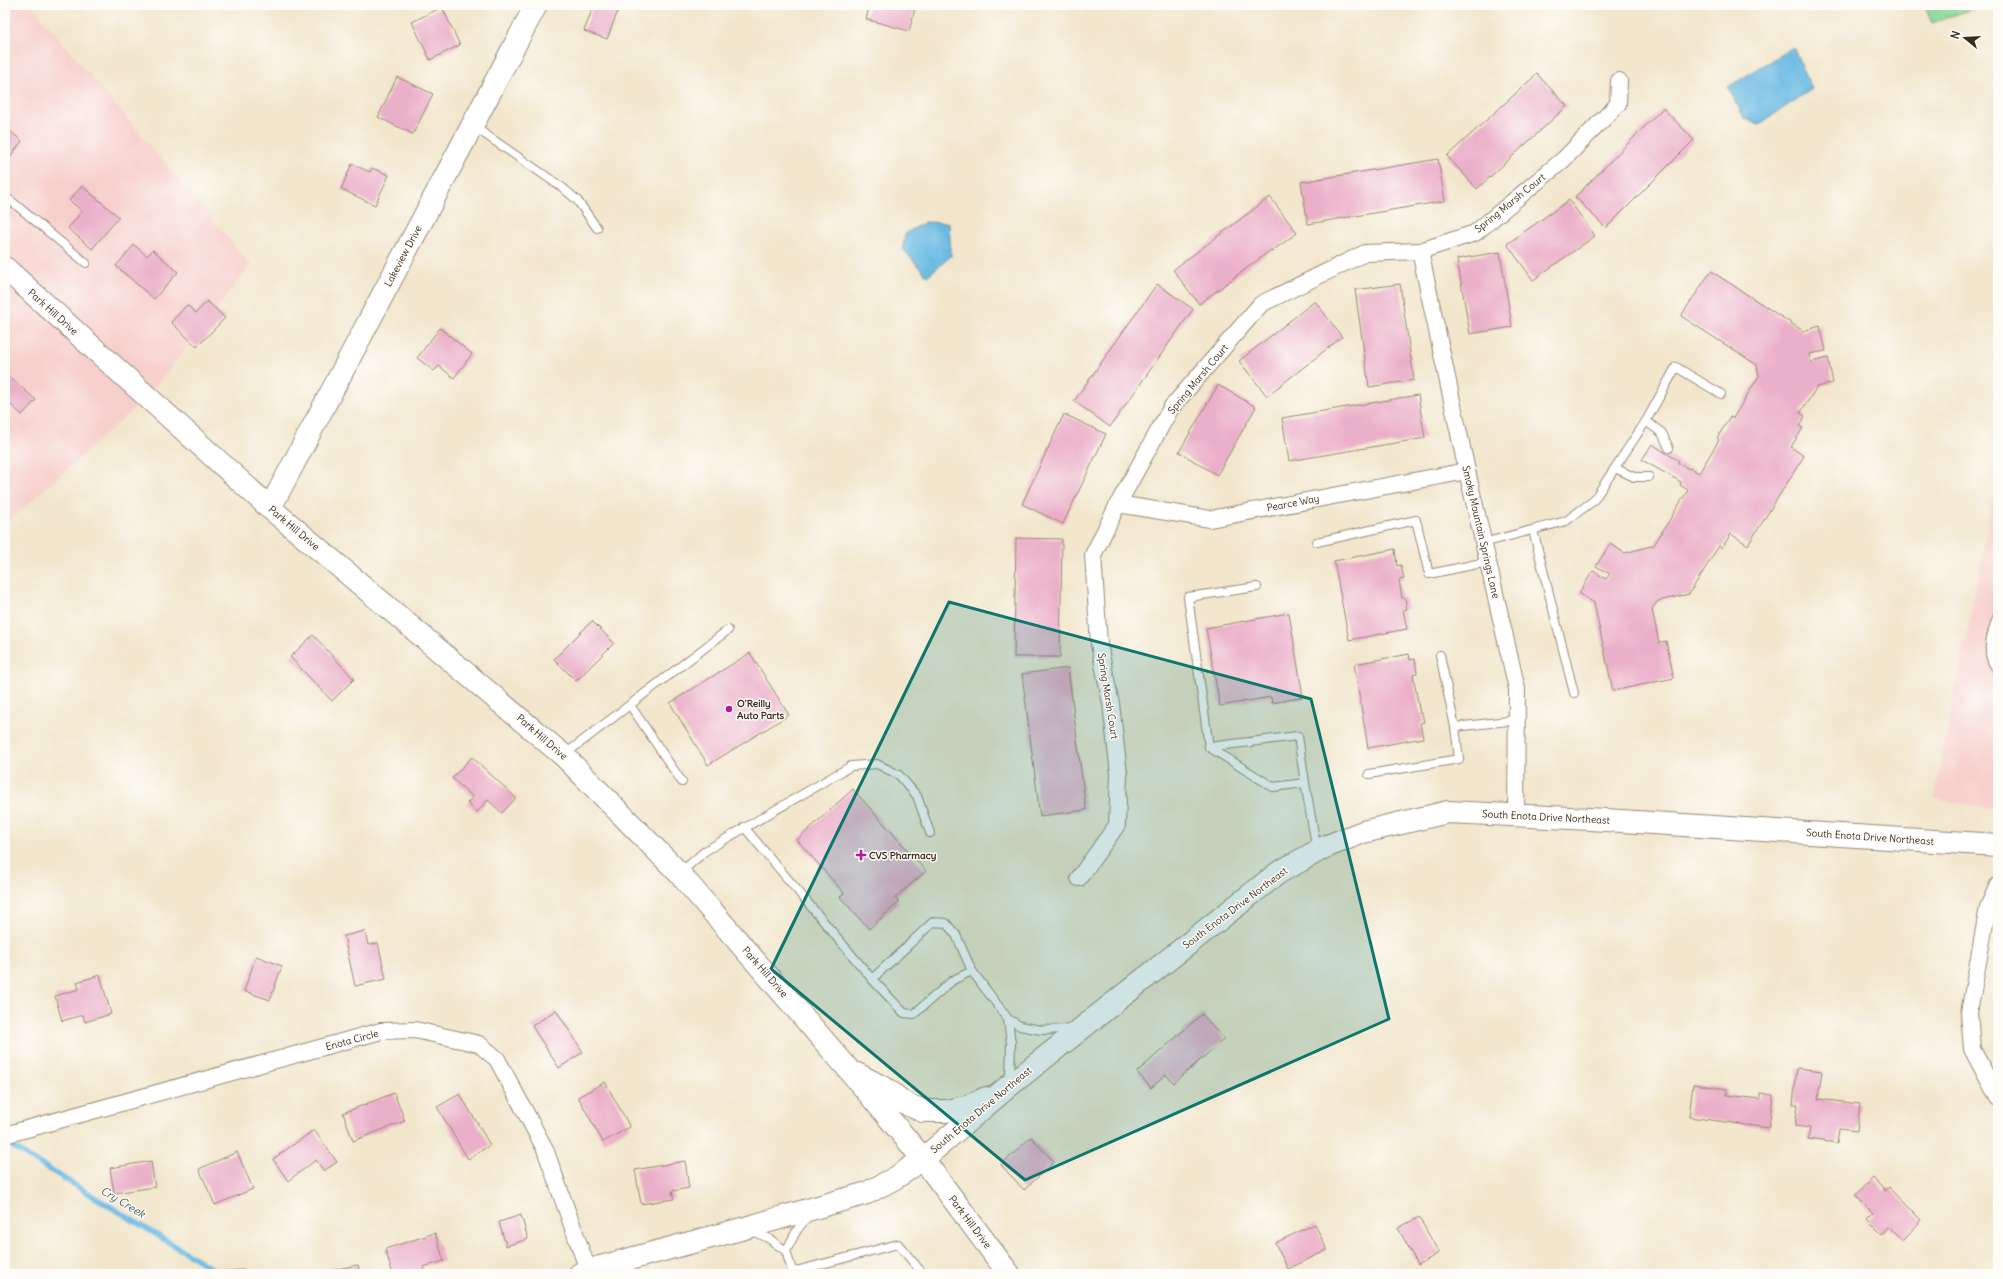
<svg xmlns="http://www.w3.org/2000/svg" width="2003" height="1279" font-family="Delius,sans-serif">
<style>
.built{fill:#f7d0cd}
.green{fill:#8ada9a;stroke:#62825c}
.water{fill:#68b9e3;stroke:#527280}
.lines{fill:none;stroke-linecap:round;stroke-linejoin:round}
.stream{stroke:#68b9e3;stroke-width:5.5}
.building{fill:#ebb0c9}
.lane-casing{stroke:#968875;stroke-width:10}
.street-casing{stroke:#968875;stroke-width:18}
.secondary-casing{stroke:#968875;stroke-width:24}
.lane{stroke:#fff;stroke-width:8}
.street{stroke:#fff;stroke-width:16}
.secondary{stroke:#fff;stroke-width:22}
.marked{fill:#0f766e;fill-opacity:0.2;stroke:#0f766e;stroke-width:3;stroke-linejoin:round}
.poi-dot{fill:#b5179e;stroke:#fdfcf7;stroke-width:1.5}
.labels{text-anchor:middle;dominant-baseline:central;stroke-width:3;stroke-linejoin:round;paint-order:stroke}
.street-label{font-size:10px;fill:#3b2a1e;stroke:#fdfcf7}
.poi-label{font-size:10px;font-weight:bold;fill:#3b2a1e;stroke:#fdfcf7;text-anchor:start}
.water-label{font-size:11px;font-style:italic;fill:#4b5c63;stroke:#fdfcf7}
</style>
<rect width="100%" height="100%" fill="#fdfcf7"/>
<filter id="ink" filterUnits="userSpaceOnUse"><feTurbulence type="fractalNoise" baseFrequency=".025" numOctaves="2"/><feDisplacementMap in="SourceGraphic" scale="8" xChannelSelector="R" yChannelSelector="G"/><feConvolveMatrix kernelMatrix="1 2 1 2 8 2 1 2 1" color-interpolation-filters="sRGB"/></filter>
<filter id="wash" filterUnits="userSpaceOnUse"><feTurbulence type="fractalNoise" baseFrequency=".012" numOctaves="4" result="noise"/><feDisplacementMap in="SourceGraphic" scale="16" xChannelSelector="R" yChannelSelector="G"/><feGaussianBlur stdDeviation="0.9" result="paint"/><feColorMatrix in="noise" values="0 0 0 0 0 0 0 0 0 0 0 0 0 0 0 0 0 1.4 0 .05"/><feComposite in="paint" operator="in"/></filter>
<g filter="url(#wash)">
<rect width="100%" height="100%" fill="#f2e6cc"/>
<g class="built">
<polygon points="5,5 31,5 251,265 148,396 5,525"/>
<polygon points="1998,473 1998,810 1934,799"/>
</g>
<polygon class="green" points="1924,5 1982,5 1932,23"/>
<g class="water">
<polygon points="1793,47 1812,89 1758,125 1744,118 1728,87"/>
<polygon points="925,222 949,223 951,256 927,276 903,249 905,234"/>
</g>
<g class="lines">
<polyline class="stream" points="14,1148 221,1274"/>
</g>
<g id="blocks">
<g class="building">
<polygon points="594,5 612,5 619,8 607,39 584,31"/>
<polygon points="870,5 916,5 909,31 866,19"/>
<polygon points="442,7 460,45 430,60 412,22"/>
<polygon points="1537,74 1567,106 1477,189 1447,156"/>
<polygon points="397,77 433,94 413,134 378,117"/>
<polygon points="1663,108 1694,140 1606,228 1575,197"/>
<polygon points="5,127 22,141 8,160 5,158"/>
<polygon points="1438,159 1445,201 1308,224 1301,182"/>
<polygon points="352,164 370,172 372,168 389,175 375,205 341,189"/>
<polygon points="82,186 119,217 92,249 68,228 82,211 69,200"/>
<polygon points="1270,197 1297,233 1272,251 1271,250 1199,304 1173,270"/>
<polygon points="1569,200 1595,236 1533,280 1507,244"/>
<polygon points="134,245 147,256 153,250 178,272 154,299 116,266"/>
<polygon points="1500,252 1512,327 1470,334 1457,259"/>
<polygon points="1711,271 1803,331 1820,326 1826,351 1809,354 1811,362 1828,358 1833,383 1817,387 1800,413 1805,416 1799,426 1803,428 1791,447 1804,456 1748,545 1731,534 1722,548 1719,546 1689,594 1658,601 1652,609 1659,643 1666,641 1674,678 1613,691 1594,603 1579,593 1593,571 1606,579 1610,574 1596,566 1610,544 1625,553 1654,545 1688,490 1680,485 1681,482 1642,460 1652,444 1679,461 1678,463 1689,469 1690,468 1699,473 1719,440 1717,438 1730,417 1733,418 1759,376 1757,365 1681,316"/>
<polygon points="1157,284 1193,309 1110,427 1074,401"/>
<polygon points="1400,284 1414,380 1369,387 1355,290"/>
<polygon points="207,301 225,318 197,347 171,322 187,305 196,313"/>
<polygon points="1315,301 1342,337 1267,396 1239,361"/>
<polygon points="440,328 472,354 454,378 439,366 434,371 417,358"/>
<polygon points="5,373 36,400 22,415 9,403 5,407"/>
<polygon points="1218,385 1256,407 1217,475 1179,452"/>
<polygon points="1418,395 1425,438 1289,461 1282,418"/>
<polygon points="1064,414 1106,434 1063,524 1022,504"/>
<polygon points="1016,538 1062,539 1060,657 1014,657"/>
<polygon points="1395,549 1397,566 1401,565 1404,579 1399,580 1402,598 1405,598 1407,609 1403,610 1407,629 1349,640 1334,561"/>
<polygon points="1289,613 1303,697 1272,703 1271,697 1220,706 1206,628"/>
<polygon points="592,621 614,643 576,681 554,659"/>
<polygon points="313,635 354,679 332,701 290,657"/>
<polygon points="750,653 789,715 708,765 670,703"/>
<polygon points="1409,654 1410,660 1415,659 1417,673 1413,674 1420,714 1422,713 1424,722 1420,723 1423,738 1368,748 1354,664"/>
<polygon points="1068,668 1086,810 1040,816 1022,674"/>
<polygon points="472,757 516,798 502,813 488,800 477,812 467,803 473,797 452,778"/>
<polygon points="853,789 926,871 895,898 899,902 869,929 840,897 844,893 797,840"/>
<polygon points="365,931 368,945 378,943 386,979 355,986 344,936"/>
<polygon points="256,956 282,966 270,1000 244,991"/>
<polygon points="100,975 111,1014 85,1022 83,1015 62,1021 55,996 79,989 77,982"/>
<polygon points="556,1010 583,1052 559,1068 532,1026"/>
<polygon points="1202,1014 1224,1039 1174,1083 1166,1075 1151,1088 1137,1072"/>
<polygon points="1797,1068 1822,1071 1818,1099 1860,1104 1857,1131 1839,1129 1837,1143 1808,1139 1810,1128 1795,1126 1798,1105 1793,1105"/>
<polygon points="605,1082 630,1127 603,1142 578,1097"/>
<polygon points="1693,1084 1727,1089 1727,1095 1760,1099 1760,1093 1773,1095 1769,1128 1689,1117"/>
<polygon points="394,1093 405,1121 353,1141 343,1113"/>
<polygon points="460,1094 490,1145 468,1159 437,1107"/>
<polygon points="314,1130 337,1162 324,1171 316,1160 288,1181 273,1159"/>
<polygon points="1031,1137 1054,1162 1024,1190 1001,1165"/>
<polygon points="237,1152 253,1189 215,1205 199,1169"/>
<polygon points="151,1161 155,1187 114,1193 110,1168"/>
<polygon points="685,1161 689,1188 672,1191 674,1199 641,1204 635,1170"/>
<polygon points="1873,1178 1885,1191 1890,1187 1922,1220 1903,1240 1889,1226 1882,1234 1868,1220 1874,1214 1855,1195"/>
<polygon points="521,1215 528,1239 506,1246 499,1222"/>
<polygon points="1419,1217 1439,1253 1418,1265 1398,1228"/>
<polygon points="1315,1224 1327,1250 1288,1269 1275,1243"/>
<polygon points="435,1233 444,1261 423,1267 424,1270 413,1274 393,1274 385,1249"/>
<polygon points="358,1265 360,1274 317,1274 317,1273"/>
<polygon points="244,1270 244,1274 223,1274 223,1271"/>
</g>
</g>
</g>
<g filter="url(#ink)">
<use href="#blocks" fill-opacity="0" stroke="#968875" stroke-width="1"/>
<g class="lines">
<g class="lane-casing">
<g id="lane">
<polyline points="473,126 563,188 577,200 597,228"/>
<polyline points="5,200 10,200 86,263"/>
<polyline points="1646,421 1662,433 1669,448"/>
<polyline points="1615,468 1634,477 1649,477"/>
<polyline points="1533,530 1574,693"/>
<polyline points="1317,542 1416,520 1429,574 1487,562"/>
<polyline points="1483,543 1566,521 1593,501 1646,421 1676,367 1721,394"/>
<polyline points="1257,587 1188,597 1209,747 1273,787 1305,783 1317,851"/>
<path d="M1998,615C1992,631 1983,656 1998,670"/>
<polyline points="1440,655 1455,727 1517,720"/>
<polyline points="630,705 682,782"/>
<polyline points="1209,747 1298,736 1305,783"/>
<polyline points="564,755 728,630"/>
<polyline points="1369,774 1459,759 1455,727"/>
<polyline points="744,827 872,979 904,1013 914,1014 953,980 972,971"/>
<polyline points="680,873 705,851 851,766 877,764 899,775 917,796 930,833"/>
<polyline points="872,979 933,922 946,923 956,935 972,971 1008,1019 1020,1026 1041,1030 1074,1029"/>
<polyline points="1008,1019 1011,1043 1010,1080"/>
<polyline points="752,1231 768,1238 786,1251 793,1274"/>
<polyline points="786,1251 797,1230 809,1215"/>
<polyline points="792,1272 898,1244 923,1274"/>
</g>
</g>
<g class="street-casing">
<g id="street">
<polyline points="1420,251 1467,471 1517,689 1516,815"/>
<polyline points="1118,504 1210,519 1467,471"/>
<polyline points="1079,878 1117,825 1119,774 1111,704 1099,644 1093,555 1118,504 1171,408 1261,304 1365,253 1420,251 1475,233 1563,160 1618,104 1619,81"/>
<polyline points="1998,885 1988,907 1969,1013 1972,1049 1998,1098"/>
<polyline points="5,1135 381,1031 415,1030 479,1044 497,1059 545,1149 588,1270"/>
</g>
</g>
<g class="secondary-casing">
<g id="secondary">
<polyline points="5,268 270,508 564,756 679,873 850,1071 923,1159 1009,1274"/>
<polyline points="270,508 536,5"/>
<polyline points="857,1074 888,1090 904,1103 923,1111 946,1111 966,1107 986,1098"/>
<polyline points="580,1274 600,1267 745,1228 867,1193 897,1177 923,1159 1010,1085 1278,873 1325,847 1363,832 1448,812 1590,819 1998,845"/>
</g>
</g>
<use href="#lane" class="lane"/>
<use href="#street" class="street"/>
<use href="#secondary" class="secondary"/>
</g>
</g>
<path class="marked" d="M949,602L1311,699L1389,1019L1025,1180L771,969Z"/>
<g class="poi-dot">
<circle cx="729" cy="709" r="4"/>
<path d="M859 849h4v4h4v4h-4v4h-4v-4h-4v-4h4z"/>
</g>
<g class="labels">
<g class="street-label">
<text transform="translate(1510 203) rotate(-39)">Spring Marsh Court</text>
<text transform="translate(403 256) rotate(-62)">Lakeview Drive</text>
<text transform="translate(53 312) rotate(42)">Park Hill Drive</text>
<text transform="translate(1198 379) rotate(-50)">Spring Marsh Court</text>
<text transform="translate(1293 503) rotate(-11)">Pearce Way</text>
<text transform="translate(294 528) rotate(40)">Park Hill Drive</text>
<text transform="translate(1481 532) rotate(77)">Smoky Mountain Springs Lane</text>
<text transform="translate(1108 696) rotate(81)">Spring Marsh Court</text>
<text transform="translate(542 737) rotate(41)">Park Hill Drive</text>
<text transform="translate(1546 817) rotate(3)">South Enota Drive Northeast</text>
<text transform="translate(1870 837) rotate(4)">South Enota Drive Northeast</text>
<text transform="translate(1235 908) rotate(-37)">South Enota Drive Northeast</text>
<text transform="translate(765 972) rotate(49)">Park Hill Drive</text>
<text transform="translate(352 1040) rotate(-15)">Enota Circle</text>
<text transform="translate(981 1110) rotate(-40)">South Enota Drive Northeast</text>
<text transform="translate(970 1222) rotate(53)">Park Hill Drive</text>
</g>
<g class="poi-label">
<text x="737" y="703">O'Reilly<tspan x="737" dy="12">Auto Parts</tspan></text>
<text x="869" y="855">CVS Pharmacy</text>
</g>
<g class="water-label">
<text transform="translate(123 1202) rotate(31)">Cry Creek</text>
</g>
</g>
<rect width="2003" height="1279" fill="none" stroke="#fdfcf7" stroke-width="20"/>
<g transform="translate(1965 38) rotate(288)" stroke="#fdfcf7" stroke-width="3" paint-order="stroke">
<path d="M0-3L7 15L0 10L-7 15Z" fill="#3b2a1e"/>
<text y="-6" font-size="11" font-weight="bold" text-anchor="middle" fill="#3b2a1e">N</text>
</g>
</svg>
